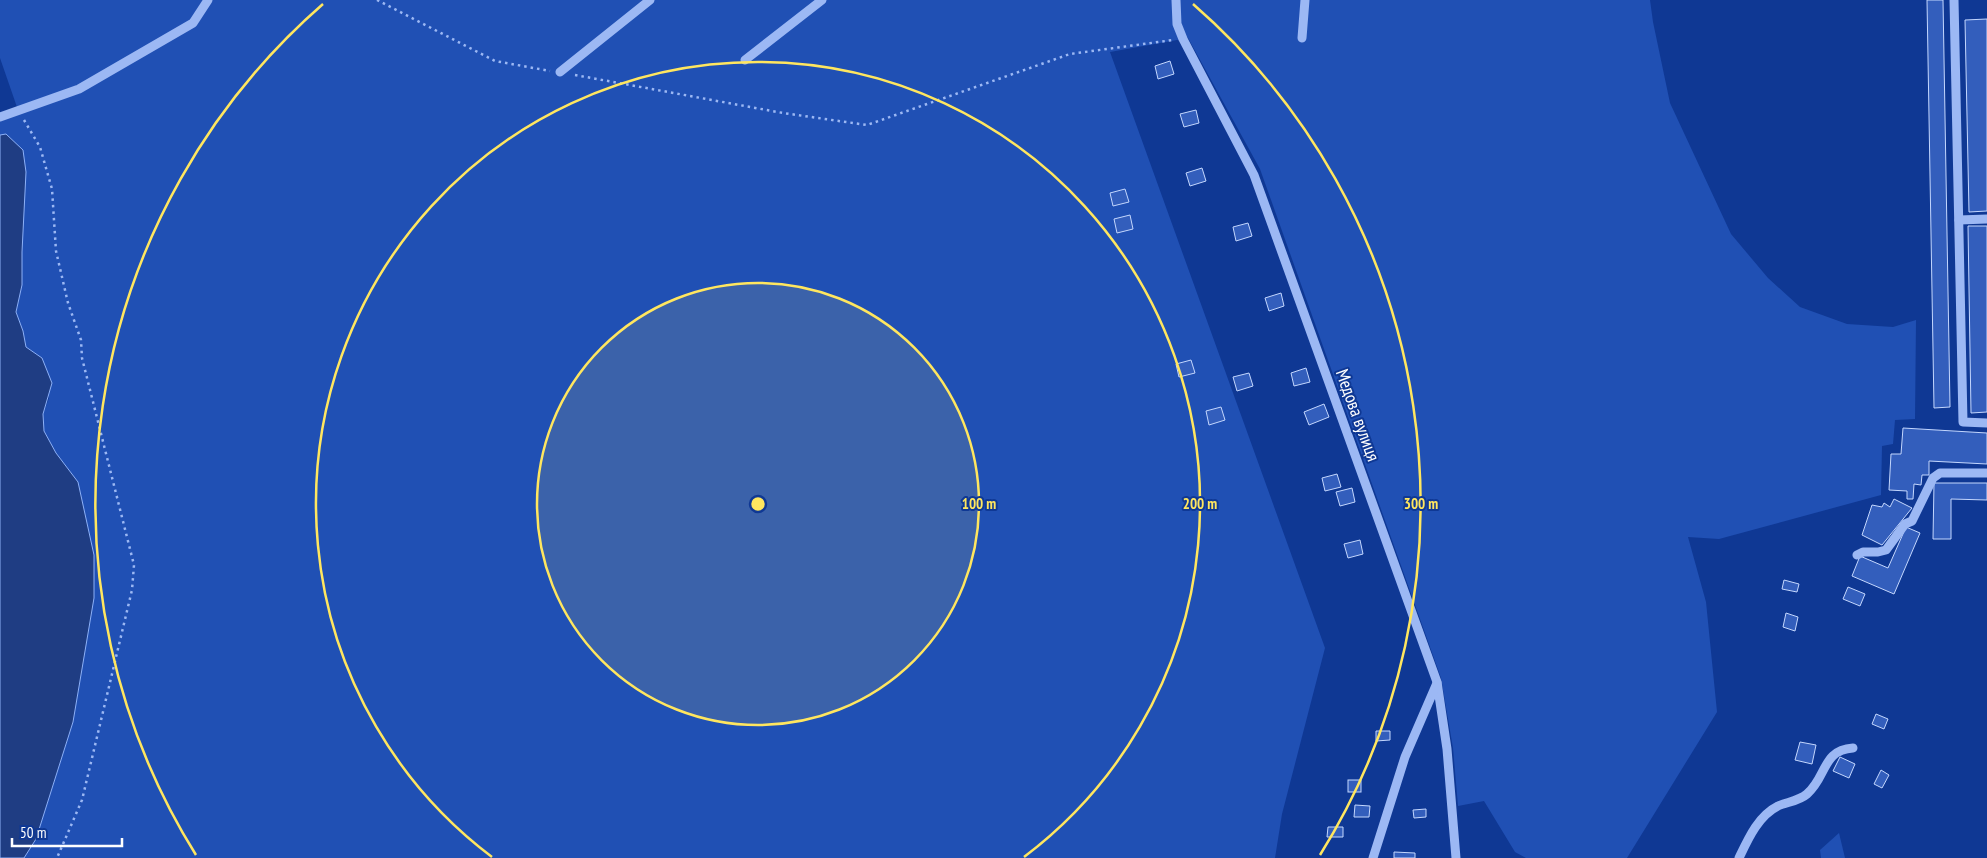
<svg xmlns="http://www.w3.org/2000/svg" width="1987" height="858" font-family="'PT Sans Narrow',sans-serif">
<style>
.green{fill:#2050b4}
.water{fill:#1f3d83;stroke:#8db1f8}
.building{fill:#335ebc;stroke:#c4d7fe}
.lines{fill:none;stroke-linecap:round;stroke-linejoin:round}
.path{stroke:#9cb8f4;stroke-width:2.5;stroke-dasharray:2.5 4;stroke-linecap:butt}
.minor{stroke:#9cb8f4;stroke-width:9}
.ring{fill:none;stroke:#ffe65f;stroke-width:2.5}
.labels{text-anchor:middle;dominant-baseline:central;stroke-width:4;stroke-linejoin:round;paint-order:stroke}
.street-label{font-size:18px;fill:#fff;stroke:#0f3894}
.centre{fill:#ffe65f;stroke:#0f3894;stroke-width:2.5}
.ring-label{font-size:15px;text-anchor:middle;font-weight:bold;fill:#ffe65f;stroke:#0f3894;stroke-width:4;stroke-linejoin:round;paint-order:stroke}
</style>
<rect width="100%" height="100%" fill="#0f3894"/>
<g class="green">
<polygon points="0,0 1650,0 1653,22 1670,103 1731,234 1768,278 1800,307 1847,324 1893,327 1916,320 1915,419 1895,420 1893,444 1882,446 1881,495 1719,539 1688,537 1706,602 1717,712 1627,858 1526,858 1515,852 1484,801 1458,806 1453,748 1441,678 1260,169 1188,38 1110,52 1325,648 1282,814 1275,858 24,858 36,839 73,722 87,634 78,482 56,453 44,431 43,414 49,398 42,358 26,347 23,331 16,312 22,285 22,252 0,135 0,117 18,110 0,58"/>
<polygon points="1839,833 1845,858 1821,858 1820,850"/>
</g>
<polygon class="water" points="6,134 23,150 26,172 22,252 22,285 16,312 23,331 26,347 42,358 52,383 43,414 44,431 56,453 78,482 94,555 94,598 73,722 36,839 24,858 0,858 0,135"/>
<g class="building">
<polygon points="1927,0 1943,0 1950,407 1934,408"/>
<polygon points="1987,19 1987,211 1969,212 1965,20"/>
<polygon points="1170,61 1174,74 1158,79 1155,66"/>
<polygon points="1196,110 1199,123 1184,127 1180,114"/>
<polygon points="1202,168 1206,181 1190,186 1186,173"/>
<polygon points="1125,189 1129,202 1113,206 1110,193"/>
<polygon points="1130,215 1133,229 1117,233 1114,219"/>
<polygon points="1248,223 1252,236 1236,241 1233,227"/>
<polygon points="1968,226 1987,226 1987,412 1971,413"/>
<polygon points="1281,293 1284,306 1269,311 1265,298"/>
<polygon points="1191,360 1195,373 1179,377 1176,364"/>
<polygon points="1306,368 1310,382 1294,386 1291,373"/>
<polygon points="1249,373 1253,386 1237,391 1233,377"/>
<polygon points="1324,404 1329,417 1309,425 1304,412"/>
<polygon points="1221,407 1225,420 1209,425 1206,411"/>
<polygon points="1903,428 1987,433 1987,464 1929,461 1929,475 1922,475 1921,485 1914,484 1913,499 1907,499 1907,491 1889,490 1891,454 1901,454"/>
<polygon points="1337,474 1341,487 1325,491 1322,478"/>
<polygon points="1934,483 1987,483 1987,500 1951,499 1951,539 1933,539"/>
<polygon points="1352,488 1355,502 1340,506 1336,492"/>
<polygon points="1894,499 1912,508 1882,545 1862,535 1872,505 1882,507 1884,503 1890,507"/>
<polygon points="1906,527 1920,533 1894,594 1852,576 1860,556 1888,568"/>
<polygon points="1360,540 1363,554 1348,558 1344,544"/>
<polygon points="1784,580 1799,584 1797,592 1782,589"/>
<polygon points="1848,587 1865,594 1860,606 1843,599"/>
<polygon points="1786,613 1798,617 1795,631 1783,627"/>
<polygon points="1876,714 1888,719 1884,729 1872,724"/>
<polygon points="1376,731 1390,731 1390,740 1376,741"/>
<polygon points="1800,742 1816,745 1812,764 1795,760"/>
<polygon points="1840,757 1855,764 1849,778 1833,771"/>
<polygon points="1881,770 1889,775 1882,788 1874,784"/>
<rect x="1348" y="780" width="13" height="12"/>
<polygon points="1355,805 1370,806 1369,817 1354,817"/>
<polygon points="1426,809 1426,817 1414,818 1413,810"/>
<polygon points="1328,827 1343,827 1343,837 1327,837"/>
<polygon points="1394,852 1415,853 1415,858 1394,858"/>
</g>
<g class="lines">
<g class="path">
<polyline points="377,0 495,61 550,71"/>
<polyline points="575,75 783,113 867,125 1070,54 1173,40"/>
<polyline points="24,120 40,147 52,189 56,251 68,303 81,340 82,358 134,565 132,590 82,800 57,858"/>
</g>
<g class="minor">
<polyline points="1176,0 1177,24 1183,39 1254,175 1437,682 1447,749 1456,858"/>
<polyline points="1954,0 1963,422 1987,423"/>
<polyline points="1302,38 1305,0"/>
<polyline points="745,60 822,0"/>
<polyline points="560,72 650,0"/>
<polyline points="0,117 79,89 193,23 208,0"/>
<polyline points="1959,220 1987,219"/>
<polyline points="1857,555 1863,552 1878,552 1886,550 1905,524 1912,521 1933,478 1940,473 1987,473"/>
<polyline points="1373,858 1405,757 1437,683"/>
<path d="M1739,858C1748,839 1758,816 1778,806C1787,802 1799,801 1807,794C1827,777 1822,750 1853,748"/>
</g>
</g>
<circle cx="758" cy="504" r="221" fill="#ffe65f" fill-opacity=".12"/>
<g class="ring">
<circle cx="758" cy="504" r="221"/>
<path d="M492 857A442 442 0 1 1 1024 857"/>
<path d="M196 855A663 663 0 0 1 323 4M1193 4A663 663 0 0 1 1320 855"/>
</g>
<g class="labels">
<g class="street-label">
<text transform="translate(1358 415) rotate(70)">Медова вулиця</text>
</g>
</g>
<circle cx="758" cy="504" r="8" class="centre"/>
<g class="ring-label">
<text x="979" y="509">100 m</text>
<text x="1200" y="509">200 m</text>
<text x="1421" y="509">300 m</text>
</g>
<path d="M12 838v8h110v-8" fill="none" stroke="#ffffff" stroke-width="2.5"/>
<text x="20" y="838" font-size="15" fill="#ffffff" stroke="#0f3894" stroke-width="4" paint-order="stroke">50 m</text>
</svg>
